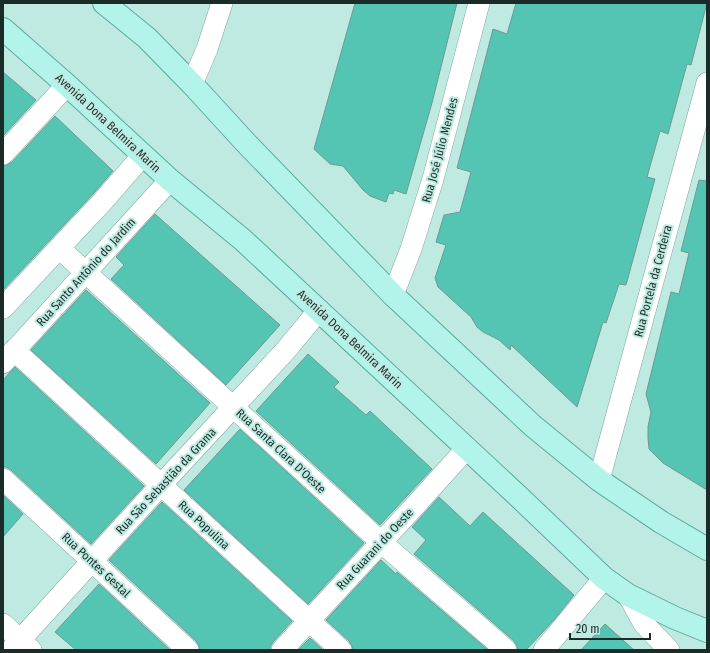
<svg xmlns="http://www.w3.org/2000/svg" width="710" height="653" font-family="'Fira Sans Condensed',sans-serif">
<style>
.building{fill:#54c4b3;stroke:#709a92}
.lines{fill:none;stroke-linecap:round;stroke-linejoin:round}
.minor-casing{stroke:#7ea8a0;stroke-width:22}
.primary-casing{stroke:#5da99d;stroke-width:24}
.minor{stroke:#fff;stroke-width:21}
.primary{stroke:#b3f4ea;stroke-width:22}
.labels{text-anchor:middle;dominant-baseline:central;stroke-width:4;stroke-linejoin:round;paint-order:stroke}
.street-label{font-size:12px;fill:#1a2b28;stroke:#beeae2}
</style>
<rect width="100%" height="100%" fill="#beeae2"/>
<g class="building">
<polygon points="355,3 457,3 432,103 406,194 394,190 393,194 389,193 386,202 370,196 363,190 343,166 330,164 314,149"/>
<polygon points="516,3 707,3 691,65 687,64 668,134 660,131 647,177 655,179 626,285 619,284 606,323 603,322 577,407 511,345 510,350 499,340 483,332 477,327 471,317 438,287 435,278 446,245 436,242 444,215 460,212 471,172 457,168 493,29 507,34"/>
<polygon points="3,72 36,100 3,136"/>
<polygon points="55,116 113,171 94,193 3,290 3,166 7,165 12,162"/>
<polygon points="699,180 707,181 707,490 663,463 649,449 648,438 648,427 651,412 646,394 671,292 679,294 689,253 681,251"/>
<polygon points="155,214 280,325 226,385 111,279 124,265 116,257"/>
<polygon points="86,290 210,403 156,464 31,350"/>
<polygon points="308,354 339,382 334,387 366,415 370,411 432,469 380,525 256,411"/>
<polygon points="15,367 144,486 91,544 11,470 6,467 3,467 3,380"/>
<polygon points="240,429 364,543 308,604 184,490"/>
<polygon points="3,495 23,514 3,537"/>
<polygon points="439,497 470,526 483,512 574,595 554,620 526,650 518,650 517,646 514,641 414,554 426,540 412,527"/>
<polygon points="162,502 292,621 273,642 270,647 270,650 200,650 199,646 196,641 109,560"/>
<polygon points="381,560 396,574 397,572 488,650 353,650 352,646 349,641 326,620"/>
<polygon points="99,584 170,650 76,650 55,632"/>
<polygon points="605,624 634,650 581,650"/>
<polygon points="310,638 323,650 298,650"/>
</g>
<g class="lines">
<g class="minor-casing">
<g id="minor">
<polyline points="192,84 207,49 222,3"/>
<polyline points="3,154 67,85"/>
<polyline points="59,248 382,543 506,650"/>
<polyline points="393,295 411,249 433,179 479,3"/>
<polyline points="3,308 103,201 143,155"/>
<polyline points="14,350 341,650"/>
<polyline points="3,363 170,180"/>
<polyline points="3,479 188,650"/>
<polyline points="599,480 707,83"/>
<polyline points="628,595 644,624 669,650"/>
<polyline points="3,624 31,650"/>
<polyline points="11,650 161,485 286,350 319,310"/>
<polyline points="282,650 422,498 467,448"/>
<polyline points="544,650 604,578"/>
</g>
</g>
<g class="primary-casing">
<g id="primary">
<polyline points="104,3 147,38 192,84 246,143 393,295 533,426 599,480 661,522 707,549"/>
<polyline points="3,29 67,85 170,180 243,240 518,496 604,578 628,595 675,618 707,631"/>
</g>
</g>
<use href="#minor" class="minor"/>
<use href="#primary" class="primary"/>
</g>
<g class="labels">
<g class="street-label">
<text transform="translate(108 123) rotate(43)">Avenida Dona Belmira Marin</text>
<text transform="translate(440 150) rotate(-75)">Rua José Júlio Mendes</text>
<text transform="translate(86 272) rotate(-48)">Rua Santo Antônio do Jardim</text>
<text transform="translate(653 281) rotate(-75)">Rua Portela da Cerdeira</text>
<text transform="translate(350 339) rotate(43)">Avenida Dona Belmira Marin</text>
<text transform="translate(281 451) rotate(43)">Rua Santa Clara D'Oeste</text>
<text transform="translate(166 481) rotate(-47)">Rua São Sebastião da Grama</text>
<text transform="translate(204 525) rotate(43)">Rua Populina</text>
<text transform="translate(375 549) rotate(-47)">Rua Guarani do Oeste</text>
<text transform="translate(96 565) rotate(43)">Rua Pontes Gestal</text>
</g>
</g>
<rect width="710" height="653" fill="none" stroke="#1a2b28" stroke-width="8"/>
<path d="M570 633v6h80v-6" fill="none" stroke="#1a2b28" stroke-width="2"/>
<text x="576" y="633" font-size="12" fill="#1a2b28" stroke="#beeae2" stroke-width="3" paint-order="stroke">20 m</text>
</svg>
